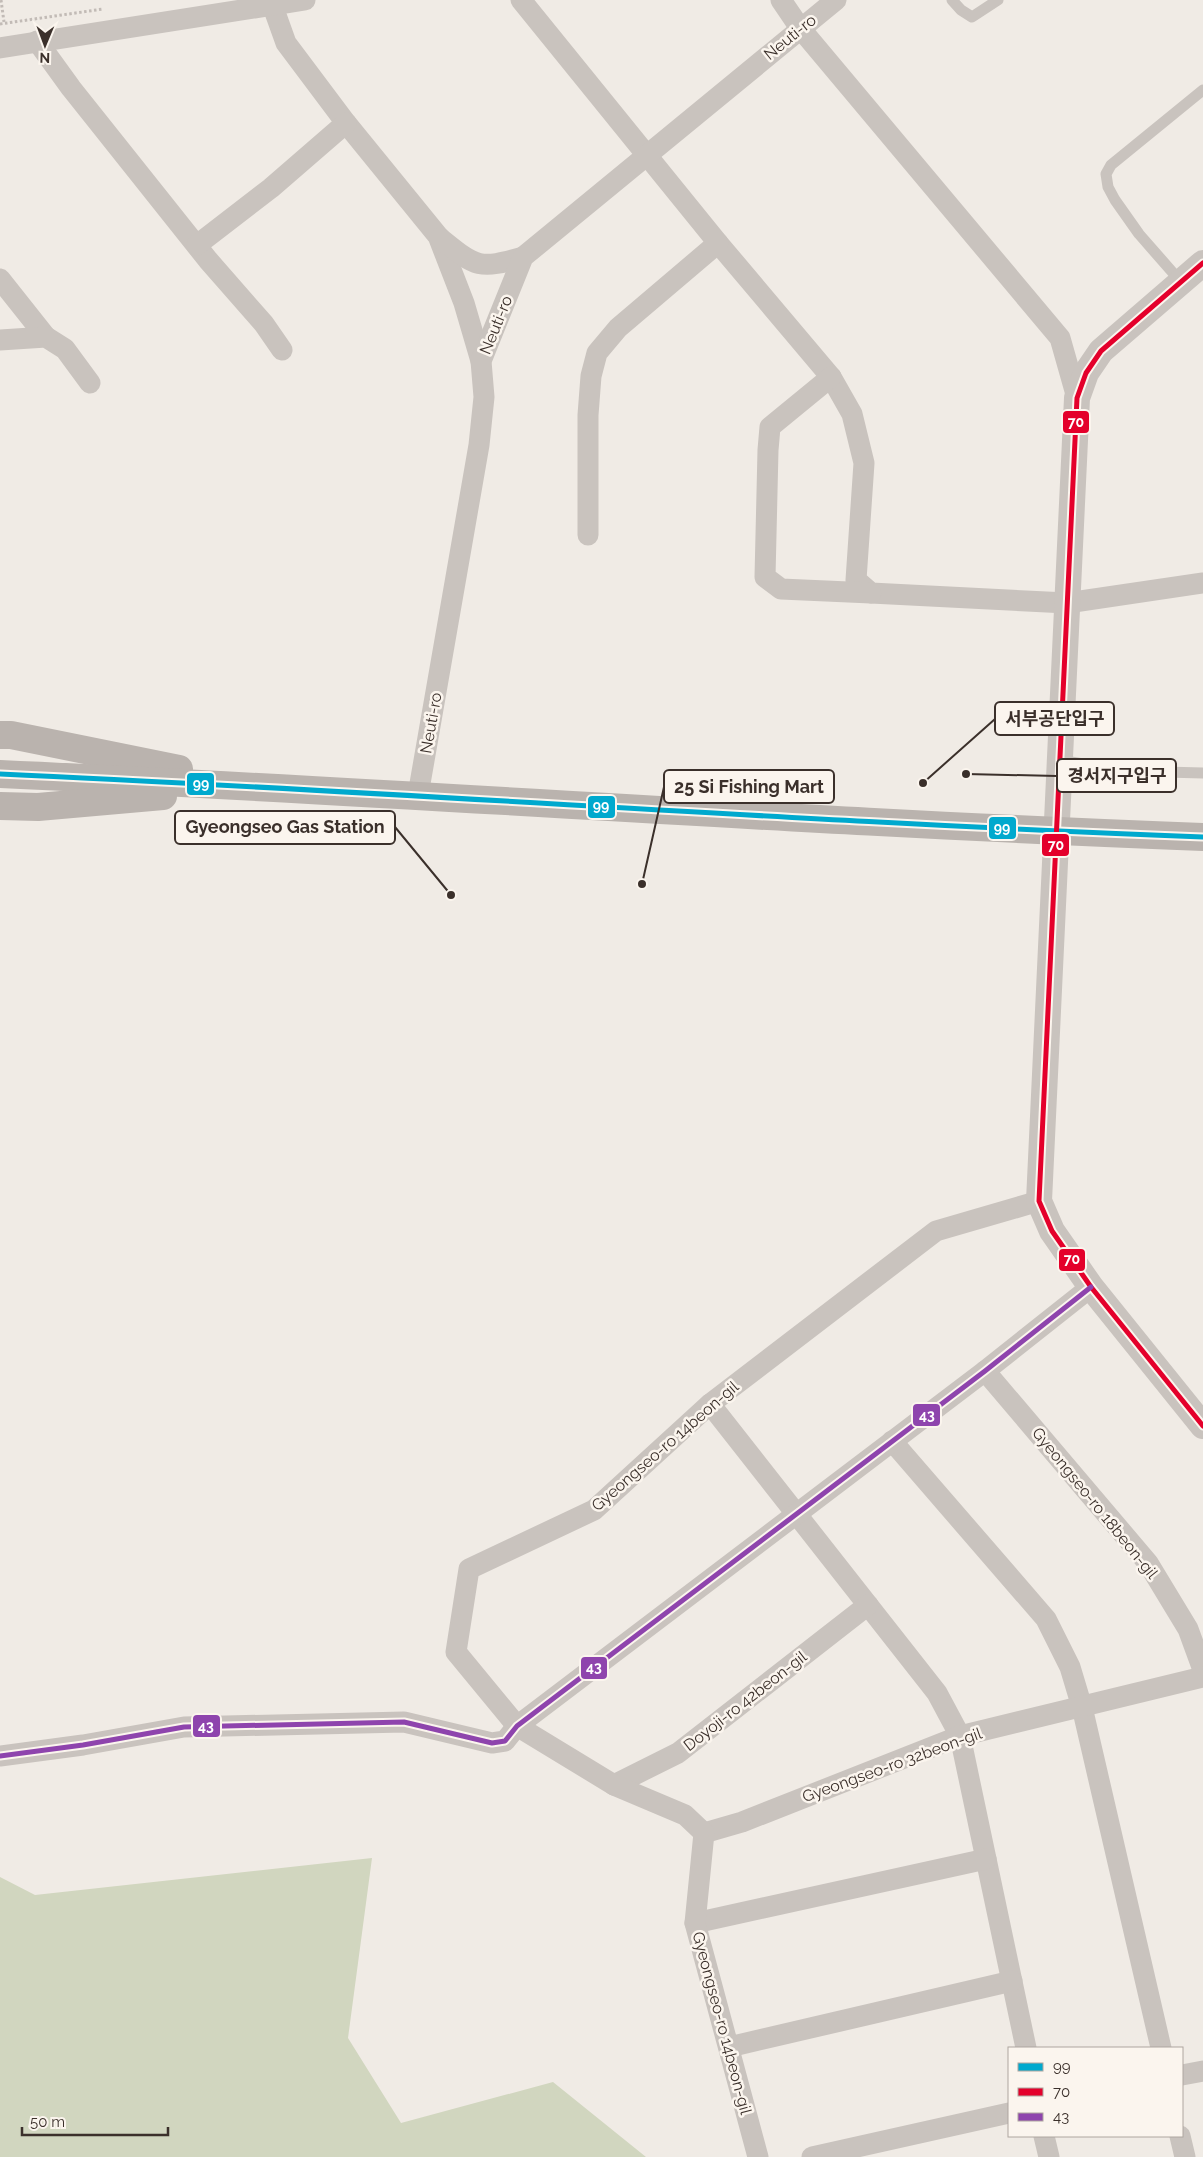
<svg xmlns="http://www.w3.org/2000/svg" width="1203" height="2157" font-family="Raleway,'Noto Sans KR',sans-serif">
<style>
.green{fill:#d1d6bf}
.lines{fill:none;stroke-linecap:round;stroke-linejoin:round}
.path{stroke:#c2bbb6;stroke-width:3;stroke-dasharray:2.5 2.5;stroke-linecap:butt}
.service{stroke:#c9c3be;stroke-width:11}
.minor{stroke:#c9c3be;stroke-width:21}
.tertiary{stroke:#c9c3be;stroke-width:26}
.secondary{stroke:#bab3ae;stroke-width:28}
.bus-1-casing{stroke:#fbf5ee;stroke-width:9}
.bus-2-casing{stroke:#fbf5ee;stroke-width:9}
.bus-3-casing{stroke:#fbf5ee;stroke-width:9}
.bus-1{stroke:#00a9ce;stroke-width:5}
.bus-2{stroke:#e4002b;stroke-width:5}
.bus-3{stroke:#8e44ad;stroke-width:5}
.labels{text-anchor:middle;dominant-baseline:central;stroke-width:5;stroke-linejoin:round;paint-order:stroke}
.street-label{font-size:16px;fill:#3b302b;stroke:#fbf5ee}
.leader{fill:none;stroke:#3b302b;stroke-width:2}
.callout-dot{fill:#3b302b;stroke:#fbf5ee;stroke-width:2}
.callout{fill:#fbf5ee;stroke:#3b302b;stroke-width:2}
.callout-label{font-size:18px;text-anchor:middle;font-weight:bold;fill:#3b302b}
.line-badge{stroke:#fbf5ee;stroke-width:2}
.badge-label{font-size:14px;text-anchor:middle;font-weight:bold;fill:#fff}
</style>
<rect width="100%" height="100%" fill="#f0ebe5"/>
<polygon class="green" points="372,1858 348,2038 401,2123 553,2082 646,2157 0,2157 0,1877 35,1895"/>
<g class="lines">
<g class="path">
<polyline points="1,0 4,22"/>
<polyline points="0,24 103,9"/>
</g>
<g class="service">
<polyline points="952,0 961,10 972,17 998,0"/>
<polyline points="1181,282 1139,234 1115,200 1108,187 1106,174 1111,165 1203,90"/>
<polyline points="1059,760 1126,771 1203,773"/>
</g>
<g class="minor">
<polyline points="521,0 718,243 831,377 852,414 864,463 856,580 871,593 1067,603 1203,583"/>
<polyline points="781,0 800,28 1060,338 1077,398"/>
<polyline points="272,4 286,43 346,123 438,236 464,303 481,361"/>
<polyline points="37,41 71,88 208,260 264,324 282,350"/>
<polyline points="0,48 305,0"/>
<path d="M440,238C476,267 478,270 523,257"/>
<polyline points="197,245 271,188 346,123"/>
<polyline points="0,279 46,337"/>
<polyline points="0,340 46,337 65,349 90,383"/>
<polyline points="831,377 770,427 768,450 765,577 781,589 871,593"/>
<polyline points="588,535 588,415 591,376 597,353 618,328 718,243"/>
<polyline points="418,795 479,445 484,397 481,361 523,257 836,0"/>
<polyline points="985,1371 1148,1563 1188,1629 1203,1670"/>
<polyline points="710,1404 937,1693 960,1736 1026,2048"/>
<polyline points="892,1441 1046,1619 1070,1667 1082,1707 1161,2048"/>
<polyline points="0,1756 83,1745 184,1727 404,1722 492,1743 505,1741 517,1726 985,1371 1091,1287"/>
<polyline points="614,1785 678,1753 868,1605"/>
<polyline points="704,1833 742,1822 960,1736 1203,1677"/>
<polyline points="695,1923 986,1859"/>
<polyline points="729,2047 1012,1981"/>
<polyline points="1182,2075 1203,2071"/>
<polyline points="1044,2136 1049,2157"/>
<polyline points="1180,2136 1185,2157"/>
<polyline points="758,2157 695,1923 704,1833 685,1815 614,1785 517,1726 456,1652 469,1569 594,1510 710,1404 936,1231 1039,1201"/>
<polyline points="812,2157 1009,2113"/>
</g>
<polyline class="tertiary" points="1203,263 1101,351 1086,373 1077,398 1039,1201 1052,1231 1091,1287 1203,1426"/>
<g class="secondary">
<polyline points="0,735 11,735 179,769"/>
<path d="M0,774C401,792 802,822 1203,837"/>
<polyline points="0,806 38,807 163,796"/>
</g>
<g class="bus-1-casing">
<path id="bus-1" d="M0,774C401,792 802,822 1203,837"/>
</g>
<g class="bus-2-casing">
<polyline id="bus-2" points="1203,263 1101,351 1086,373 1077,398 1039,1201 1052,1231 1091,1287 1203,1426"/>
</g>
<g class="bus-3-casing">
<polyline id="bus-3" points="0,1756 83,1745 184,1727 404,1722 492,1743 505,1741 517,1726 985,1371 1091,1287"/>
</g>
<use href="#bus-1" class="bus-1"/>
<use href="#bus-2" class="bus-2"/>
<use href="#bus-3" class="bus-3"/>
</g>
<g class="labels">
<g class="street-label">
<text transform="translate(790 37) rotate(-39)">Neuti-ro</text>
<text transform="translate(496 325) rotate(-68)">Neuti-ro</text>
<text transform="translate(431 723) rotate(-80)">Neuti-ro</text>
<text transform="translate(665 1446) rotate(-41)">Gyeongseo-ro 14beon-gil</text>
<text transform="translate(1095 1503) rotate(51)">Gyeongseo-ro 18beon-gil</text>
<text transform="translate(745 1701) rotate(-38)">Doyoji-ro 42beon-gil</text>
<text transform="translate(892 1765) rotate(-20)">Gyeongseo-ro 32beon-gil</text>
<text transform="translate(722 2023) rotate(75)">Gyeongseo-ro 14beon-gil</text>
</g>
</g>
<path class="leader" d="M923 783L995 719M966 774L1057 776M642 884L664 787M451 895L395 827"/>
<g class="callout-dot">
<circle cx="923" cy="783" r="5"/>
<circle cx="966" cy="774" r="5"/>
<circle cx="642" cy="884" r="5"/>
<circle cx="451" cy="895" r="5"/>
</g>
<g class="callout">
<rect x="995" y="702" width="119" height="33" rx="5"/>
<rect x="1057" y="759" width="119" height="33" rx="5"/>
<rect x="664" y="770" width="170" height="33" rx="5"/>
<rect x="175" y="811" width="220" height="33" rx="5"/>
</g>
<g class="callout-label">
<text x="1055" y="725">서부공단입구</text>
<text x="1117" y="782">경서지구입구</text>
<text x="749" y="793">25 Si Fishing Mart</text>
<text x="285" y="833">Gyeongseo Gas Station</text>
</g>
<g class="line-badge">
<rect x="1062" y="410" width="28" height="24" rx="5" fill="#e4002b"/>
<rect x="186" y="772" width="29" height="24" rx="5" fill="#00a9ce"/>
<rect x="587" y="795" width="29" height="24" rx="5" fill="#00a9ce"/>
<rect x="988" y="816" width="29" height="24" rx="5" fill="#00a9ce"/>
<rect x="1041" y="833" width="29" height="24" rx="5" fill="#e4002b"/>
<rect x="1058" y="1248" width="28" height="24" rx="5" fill="#e4002b"/>
<rect x="912" y="1403" width="29" height="24" rx="5" fill="#8e44ad"/>
<rect x="580" y="1656" width="28" height="24" rx="5" fill="#8e44ad"/>
<rect x="192" y="1714" width="29" height="24" rx="5" fill="#8e44ad"/>
</g>
<g class="badge-label">
<text x="1076" y="427">70</text>
<text x="201" y="789">99</text>
<text x="601" y="811">99</text>
<text x="1002" y="833">99</text>
<text x="1056" y="850">70</text>
<text x="1072" y="1264">70</text>
<text x="927" y="1420">43</text>
<text x="594" y="1672">43</text>
<text x="206" y="1731">43</text>
</g>
<rect x="1008" y="2047" width="175" height="90" fill="#fbf5ee" stroke="#aea6a0"/>
<rect x="1018" y="2063" width="25" height="8" fill="#00a9ce" stroke="#aea6a0"/>
<text x="1053" y="2072" font-size="15" fill="#3b302b">99</text>
<rect x="1018" y="2088" width="25" height="8" fill="#e4002b" stroke="#aea6a0"/>
<text x="1053" y="2097" font-size="15" fill="#3b302b">70</text>
<rect x="1018" y="2113" width="25" height="8" fill="#8e44ad" stroke="#aea6a0"/>
<text x="1053" y="2122" font-size="15" fill="#3b302b">43</text>
<g transform="translate(45 45) rotate(181)" stroke="#fbf5ee" stroke-width="4" paint-order="stroke">
<path d="M0-4L9 19L0 12L-9 19Z" fill="#3b302b"/>
<text y="-8" font-size="14" font-weight="bold" text-anchor="middle" fill="#3b302b">N</text>
</g>
<path d="M22 2127v8h146v-8" fill="none" stroke="#3b302b" stroke-width="2.5"/>
<text x="30" y="2127" font-size="15" fill="#3b302b" stroke="#fbf5ee" stroke-width="4" paint-order="stroke">50 m</text>
</svg>
